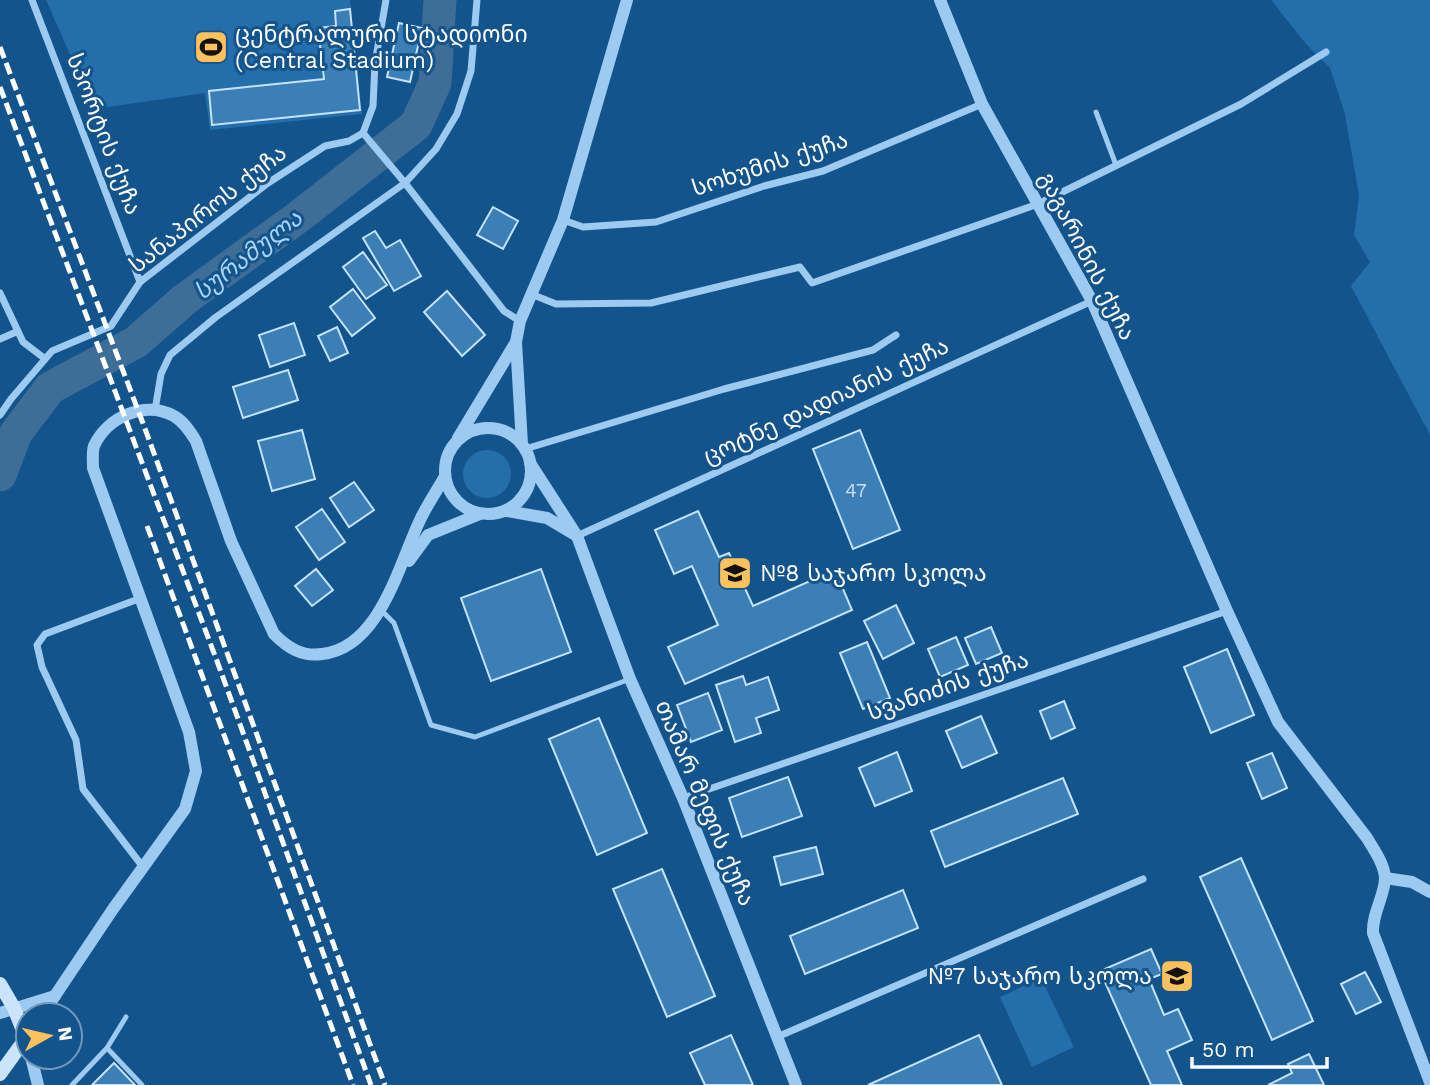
<svg xmlns="http://www.w3.org/2000/svg" width="1430" height="1085" font-family="'Work Sans','Noto Sans Georgian',sans-serif">
<style>
.green{fill:#256eac}
.lines{fill:none;stroke-linecap:round;stroke-linejoin:round}
.river{stroke:#3e6d97;stroke-width:33}
.building{fill:#3c7eb6;stroke:#c4e2fc;stroke-width:2}
.service{stroke:#9dcaf1;stroke-width:5}
.minor{stroke:#9dcaf1;stroke-width:7}
.tertiary{stroke:#9dcaf1;stroke-width:12}
.secondary{stroke:#cbe4fb;stroke-width:14}
.rail{stroke:#fff;stroke-width:5;stroke-dasharray:12 5;stroke-linecap:butt}
.labels{text-anchor:middle;dominant-baseline:central;stroke-width:6;stroke-linejoin:round;paint-order:stroke}
.number-label{font-size:19px;fill:#cedfed}
.poi-label{font-size:23px;fill:#fff;stroke:#13548d;text-anchor:start}
.street-label{font-size:23px;fill:#fff;stroke:#13548d}
.water-label{font-size:24px;font-style:italic;fill:#a9d4f8;stroke:#13548d}
</style>
<rect width="100%" height="100%" fill="#13548d"/>
<g class="green">
<polygon points="46,0 350,0 362,114 210,130 205,93 94,109"/>
<polygon points="1271,0 1430,0 1430,435 1351,286 1370,262 1354,235 1359,196 1345,114 1330,68 1306,44"/>
<circle cx="487" cy="474" r="24"/>
<polygon points="1041,978 1074,1047 1032,1067 1000,997"/>
</g>
<g class="lines">
<polyline class="river" points="0,475 16,433 50,388 136,342 185,299 297,218 416,125 435,83 440,0"/>
</g>
<g class="building">
<polygon points="350,9 360,110 212,125 209,91 324,79 318,28 336,26 335,11"/>
<polygon points="399,23 422,28 410,82 387,77"/>
<polygon points="493,207 518,221 503,249 477,235"/>
<polygon points="375,231 386,248 400,240 421,276 394,291 363,238"/>
<polygon points="363,252 387,285 366,299 343,267"/>
<polygon points="353,289 375,318 352,336 330,307"/>
<polygon points="447,291 485,335 462,356 424,312"/>
<polygon points="294,323 305,355 270,367 259,335"/>
<polygon points="337,327 348,353 330,361 318,336"/>
<polygon points="288,370 298,400 243,418 233,387"/>
<polygon points="302,430 315,479 272,491 258,441"/>
<polygon points="860,430 900,530 853,549 813,449"/>
<polygon points="354,482 374,510 349,527 330,498"/>
<polygon points="322,509 345,542 319,560 296,527"/>
<polygon points="698,511 719,557 729,553 753,606 835,570 852,610 685,684 668,647 718,625 692,566 674,574 655,530"/>
<polygon points="316,569 333,590 312,606 295,586"/>
<polygon points="541,569 571,652 491,681 461,598"/>
<polygon points="896,605 914,643 883,659 864,621"/>
<polygon points="991,627 1002,653 976,664 965,638"/>
<polygon points="956,637 968,665 940,677 928,649"/>
<polygon points="867,642 890,698 863,709 840,653"/>
<polygon points="1227,649 1254,715 1211,733 1184,667"/>
<polygon points="743,676 746,685 768,677 779,710 756,718 761,733 735,742 716,685"/>
<polygon points="708,693 722,730 691,742 677,705"/>
<polygon points="1064,701 1075,728 1051,739 1040,711"/>
<polygon points="981,716 997,753 962,768 946,731"/>
<polygon points="599,718 647,833 597,855 549,739"/>
<polygon points="897,752 912,791 875,806 859,768"/>
<polygon points="1272,753 1287,788 1262,799 1247,763"/>
<polygon points="788,777 802,816 742,837 729,798"/>
<polygon points="1063,778 1078,814 945,867 931,831"/>
<polygon points="816,847 823,874 781,885 774,857"/>
<polygon points="1241,858 1313,1021 1272,1040 1200,877"/>
<polygon points="662,869 715,996 667,1017 613,889"/>
<polygon points="903,890 918,928 805,974 790,936"/>
<polygon points="1151,949 1162,974 1149,979 1164,1015 1178,1009 1192,1040 1167,1051 1182,1085 1151,1085 1100,971"/>
<polygon points="1365,972 1381,1002 1356,1014 1341,984"/>
<polygon points="731,1035 753,1085 705,1085 690,1053"/>
<polygon points="979,1035 1002,1085 868,1085"/>
<polygon points="1309,1054 1324,1085 1268,1085 1292,1073 1288,1064"/>
<polygon points="114,1063 135,1085 92,1085"/>
</g>
<g class="lines">
<g class="service">
<polyline points="1096,112 1116,165"/>
<polyline points="380,609 394,623 431,725 475,737 630,679"/>
<polyline points="107,1048 142,1085"/>
<polyline points="72,1085 107,1048 126,1017"/>
</g>
<g class="minor">
<polyline points="32,0 140,282"/>
<polyline points="363,133 373,106 375,63 386,0"/>
<polyline points="563,220 583,227 656,222 764,186 823,171 982,104"/>
<polyline points="0,293 23,342 44,358"/>
<polyline points="531,294 556,304 651,303 800,267 812,283 1038,204 1241,104 1326,52"/>
<polyline points="0,339 16,332"/>
<polyline points="155,410 161,374 170,355 216,317 405,183 436,149 457,114 471,71 477,0"/>
<polyline points="0,415 11,399 52,351 111,326 140,282 268,183 325,146 349,141 363,133 405,183 504,311 520,321"/>
<polyline points="525,449 724,389 873,350 896,335"/>
<polyline points="577,536 1092,301"/>
<polyline points="141,598 45,634 37,645 42,667 76,740 83,789 143,867"/>
<polyline points="683,798 1227,611"/>
<polyline points="777,1037 1143,879"/>
</g>
<g class="tertiary">
<path d="M940,0L982,104L1092,301L1227,611L1278,722L1367,838C1374,850 1385,865 1385,879C1384,897 1372,914 1373,933L1430,1082"/>
<circle cx="488" cy="471" r="43"/>
<polyline points="458,438 516,342"/>
<polyline points="522,444 516,342 520,321 563,220 627,0"/>
<polyline points="530,463 577,536 630,679 683,798 796,1085"/>
<polyline points="507,511 547,518 574,534"/>
<polyline points="409,561 428,535 480,514"/>
<polyline points="1385,878 1412,882 1430,892"/>
<polyline points="0,1013 55,996"/>
<path d="M42,1015L113,909L185,809L196,771L189,732L93,468C93,461 92,452 94,446C107,417 145,400 174,416C184,422 190,431 196,441L231,541L274,634C288,648 302,657 322,654C380,648 399,564 420,520C427,505 436,492 444,478"/>
<polyline points="31,1057 38,1085"/>
</g>
<polyline class="secondary" points="0,984 14,1008 26,1038 0,1074"/>
<g class="rail">
<polyline points="0,47 144,426 385,1085"/>
<polyline points="0,87 217,661 371,1085"/>
<polyline points="147,526 353,1085"/>
</g>
</g>
<defs>
<g id="stadium-square" transform="scale(1.75)"><rect x="-9" y="-9" width="18" height="18" rx="4" fill="#ffc15c" stroke="#13548d"/><path d="M0-5a6.5 5 0 1 0 0 10a6.5 5 0 1 0 0-10ZM-3.5-1.8h7v3.6h-7Z" fill="#111"/></g>
<g id="school-square" transform="scale(1.75)"><rect x="-9" y="-9" width="18" height="18" rx="4" fill="#ffc15c" stroke="#13548d"/><path d="M0-5L7-2L0 1L-7-2ZM-4 1L0 2.5L4 1V4Q0 6-4 4Z" fill="#111"/></g>
</defs>
<g fill-rule="evenodd">
<use href="#stadium-square" x="211" y="47"/>
<use href="#school-square" x="735" y="573"/>
<use href="#school-square" x="1177" y="976"/>
</g>
<g class="labels">
<g class="number-label">
<text x="856" y="490">47</text>
</g>
<g class="poi-label">
<text x="235" y="34">ცენტრალური სტადიონი<tspan x="235" dy="26">(Central Stadium)</tspan></text>
<text x="760" y="573">№8 საჯარო სკოლა</text>
<text x="1152" y="976" text-anchor="end">№7 საჯარო სკოლა</text>
</g>
<g class="street-label">
<text transform="translate(104 134) rotate(69)">სპორტის ქუჩა</text>
<text transform="translate(770 164) rotate(-18)">სოხუმის ქუჩა</text>
<text transform="translate(208 209) rotate(-38)">სანაპიროს ქუჩა</text>
<text transform="translate(1087 256) rotate(63)">გაგარინის ქუჩა</text>
<text transform="translate(826 401) rotate(-25)">ცოტნე დადიანის ქუჩა</text>
<text transform="translate(948 686) rotate(-19)">სვანიძის ქუჩა</text>
<text transform="translate(705 803) rotate(67)">თამარ მეფის ქუჩა</text>
</g>
<g class="water-label">
<text transform="translate(248 255) rotate(-38)">სურამულა</text>
</g>
</g>
<g transform="translate(49 1036) rotate(82)"><circle r="33" fill="#13548d" stroke="#7198bb" stroke-width="2"/>
<path d="M0-5L12 26L0 18L-12 26Z" fill="#ffc15c"/>
<text y="-10" font-size="19" font-weight="bold" text-anchor="middle" fill="#ffffff">N</text>
</g>
<path d="M1192 1057v10h135v-10" fill="none" stroke="#ffffff" stroke-width="3.5"/>
<text x="1202" y="1057" font-size="21" fill="#ffffff" stroke="#13548d" stroke-width="5" paint-order="stroke">50 m</text>
</svg>
